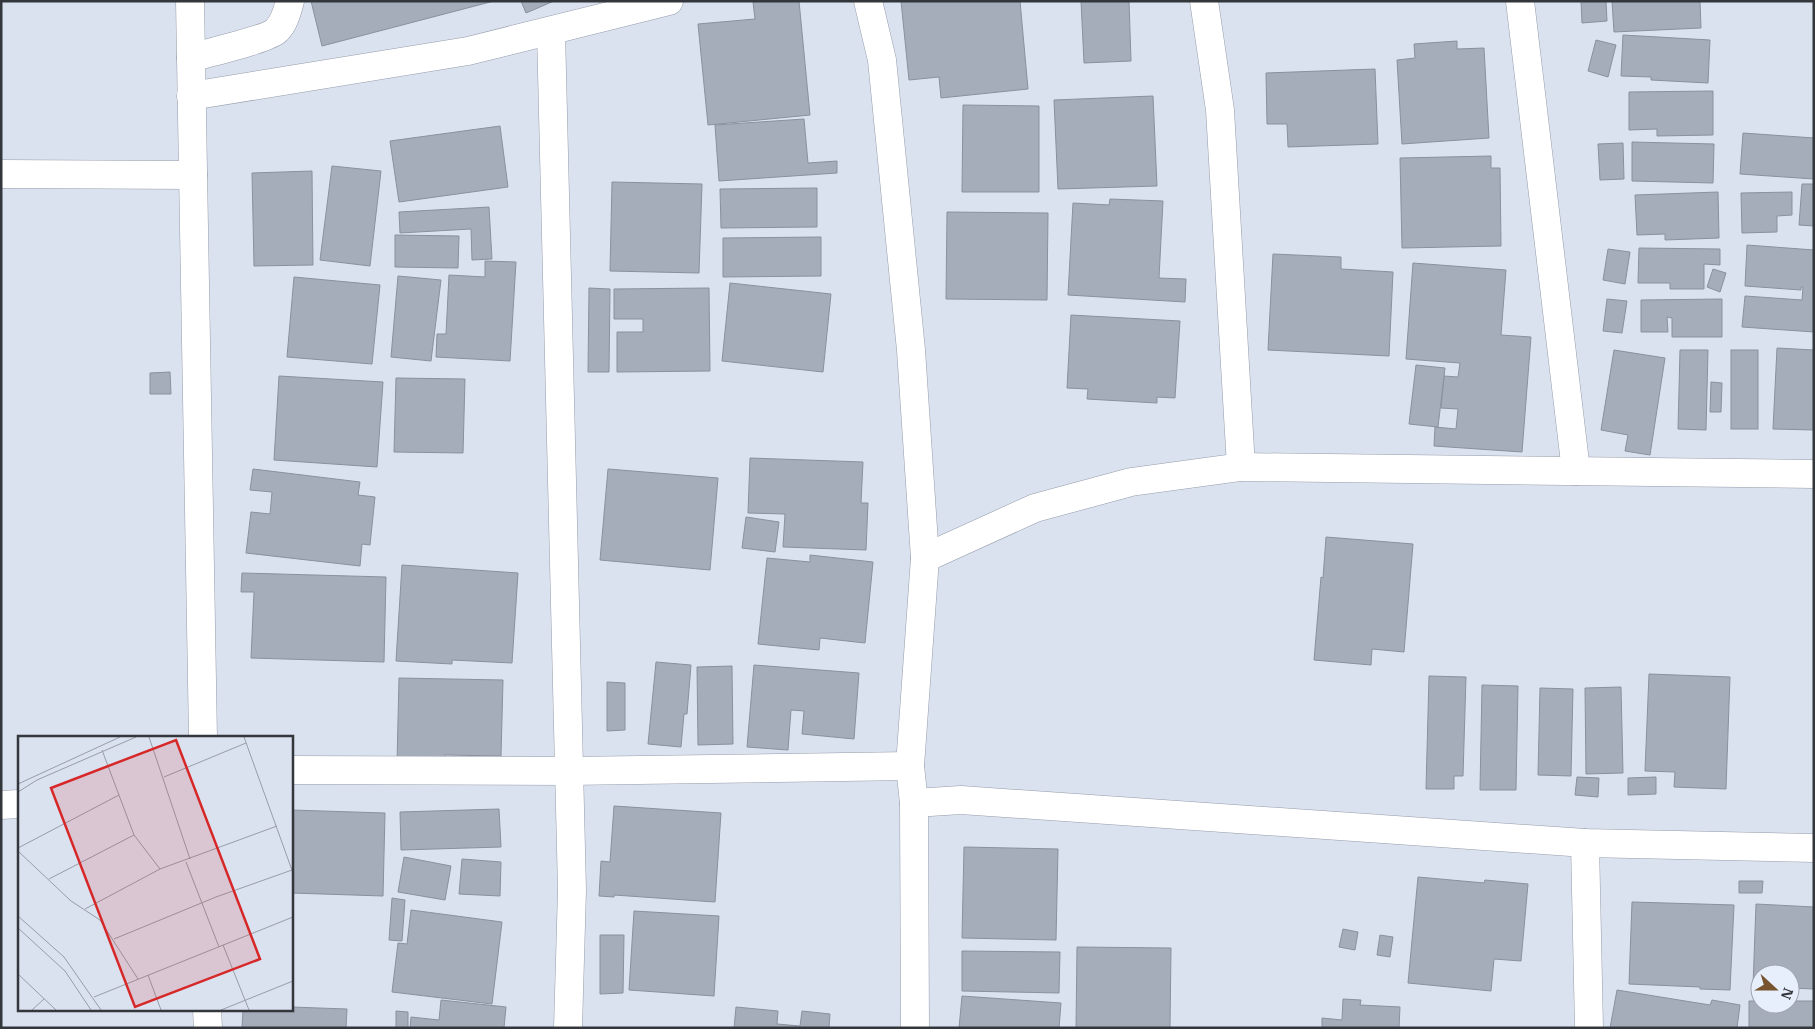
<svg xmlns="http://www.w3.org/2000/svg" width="1815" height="1029" font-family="'IBM Plex Serif',serif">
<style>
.building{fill:#a5adba;stroke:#89919e}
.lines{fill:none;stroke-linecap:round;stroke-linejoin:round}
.minor-casing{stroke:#959caa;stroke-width:29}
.minor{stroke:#fff;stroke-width:28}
.inset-road{fill:none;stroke:#979da8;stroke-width:1}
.view{fill:#d62828;fill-opacity:0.15;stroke:#d62828;stroke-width:2.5}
.inset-edge{fill:none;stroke:#33363b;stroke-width:2.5}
</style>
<rect width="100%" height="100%" fill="#dae2f0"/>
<g class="building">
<polygon points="311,1 494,1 322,46"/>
<polygon points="521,1 554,1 526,13"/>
<polygon points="762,1 799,1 810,115 708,125 698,24 755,19 753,2"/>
<polygon points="901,1 1020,1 1028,89 941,98 939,77 909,80"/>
<polygon points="1081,1 1129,1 1131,61 1084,63"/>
<polygon points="1581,1 1606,1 1607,21 1582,23"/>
<polygon points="1612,1 1700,1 1701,28 1614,32"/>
<polygon points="1623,35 1710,40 1708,83 1651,80 1651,77 1621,76"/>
<polygon points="1596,40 1616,45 1608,77 1588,71"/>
<polygon points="1457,41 1457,49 1484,48 1489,138 1402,144 1397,60 1415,58 1414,44"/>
<polygon points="1375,69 1378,144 1288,147 1287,124 1267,124 1266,73"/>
<polygon points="1713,91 1713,135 1657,136 1657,129 1629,130 1629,92"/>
<polygon points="1153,96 1157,186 1058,189 1054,100"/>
<polygon points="963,105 1039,106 1039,192 962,192"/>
<polygon points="804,119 808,163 837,161 837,173 719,181 715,125"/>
<polygon points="500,126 508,187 399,202 390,141"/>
<polygon points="1743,133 1814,138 1814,179 1740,174"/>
<polygon points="1632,142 1714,144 1713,183 1632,181"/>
<polygon points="1623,143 1624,179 1600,180 1598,144"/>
<polygon points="1491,156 1491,168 1500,168 1501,246 1402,248 1400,158"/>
<polygon points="332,166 381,171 370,266 320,260"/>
<polygon points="312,171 313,265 254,266 252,173"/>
<polygon points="612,182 702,184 699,273 610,271"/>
<polygon points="1802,184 1814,184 1814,226 1799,225"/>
<polygon points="817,188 817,227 721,228 720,189"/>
<polygon points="1718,192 1719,238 1665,240 1665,234 1637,235 1635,195"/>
<polygon points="1792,192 1792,215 1777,216 1777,232 1742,233 1741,193"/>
<polygon points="1110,199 1163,201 1159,278 1186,279 1185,302 1068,295 1073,203 1109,205"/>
<polygon points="489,207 492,259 472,260 471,229 400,233 399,212"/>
<polygon points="947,212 1048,213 1047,300 946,299"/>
<polygon points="395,235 459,236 458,268 395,267"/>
<polygon points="821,237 821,276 723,277 723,238"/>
<polygon points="1747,245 1814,250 1814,332 1742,327 1745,296 1802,300 1803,287 1801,287 1801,290 1745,286"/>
<polygon points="1639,248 1720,249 1720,265 1704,264 1704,289 1670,289 1670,283 1638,283"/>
<polygon points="1608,249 1630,252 1625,284 1603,280"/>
<polygon points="1273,254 1341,257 1341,269 1393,272 1389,356 1268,350"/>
<polygon points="485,261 516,262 510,361 436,357 437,334 446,334 449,275 485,277"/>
<polygon points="1413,263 1506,270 1501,335 1531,337 1522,452 1434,446 1435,427 1456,429 1458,409 1441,408 1444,376 1458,377 1460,363 1406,359"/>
<polygon points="1713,269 1726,273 1720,292 1707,287"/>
<polygon points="398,276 441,280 431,361 391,357"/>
<polygon points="294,277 380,285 372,364 287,357"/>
<polygon points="730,283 831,294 823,372 722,361"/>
<polygon points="589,288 610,289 609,372 588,372"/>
<polygon points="709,288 710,371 617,372 617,332 643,332 643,319 614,319 614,289"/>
<polygon points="1607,299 1627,301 1622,333 1603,331"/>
<polygon points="1722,299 1722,337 1672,337 1672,318 1667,317 1668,332 1641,332 1641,300"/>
<polygon points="1071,315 1180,321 1175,398 1157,397 1157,403 1087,399 1088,389 1067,388"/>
<polygon points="1777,348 1814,350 1814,430 1773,429"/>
<polygon points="1614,350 1665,358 1650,455 1625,451 1628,435 1601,430"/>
<polygon points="1680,350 1708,350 1706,430 1678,429"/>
<rect x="1731" y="350" width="27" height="79"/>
<polygon points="1416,365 1445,368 1438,427 1409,424"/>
<polygon points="170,372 171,394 150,394 150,373"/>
<polygon points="279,376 383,382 377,467 274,460"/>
<polygon points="396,378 465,379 463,453 394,452"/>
<polygon points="1711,382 1722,383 1721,412 1710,412"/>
<polygon points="750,458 863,462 861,503 868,503 866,550 783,547 785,514 748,513"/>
<polygon points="253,469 360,482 358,495 375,497 370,545 362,544 360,566 246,553 251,512 270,514 272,492 250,490"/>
<polygon points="608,469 718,478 710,570 600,560"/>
<polygon points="746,517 779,522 775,552 742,548"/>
<polygon points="1326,537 1413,544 1404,652 1372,649 1371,665 1314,660 1321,577 1323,578"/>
<polygon points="810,555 873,562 865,643 820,638 819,650 758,644 767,558 810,562"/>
<polygon points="402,565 518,573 512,663 452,660 452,664 396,661"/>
<polygon points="242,573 386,577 384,662 251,658 254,592 241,592"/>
<polygon points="656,662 691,665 687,714 684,714 681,747 648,744"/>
<polygon points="754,665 859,673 854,739 802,734 804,711 791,710 788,750 747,747"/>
<polygon points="732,666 733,744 698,745 697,667"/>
<polygon points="1649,674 1730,677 1726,789 1674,787 1675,772 1645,771"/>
<polygon points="1429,676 1466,677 1463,776 1454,776 1454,789 1426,789"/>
<polygon points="399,678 503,680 501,756 445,755 445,764 397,763"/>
<polygon points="607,682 625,683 625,730 607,731"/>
<polygon points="1482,685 1518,686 1516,790 1480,790"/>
<polygon points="1621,687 1623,773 1586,774 1585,688"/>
<polygon points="1540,688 1573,689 1571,776 1538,775"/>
<polygon points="1577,777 1599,778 1598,797 1575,795"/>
<polygon points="1656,777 1656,794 1628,795 1628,778"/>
<polygon points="614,806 721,813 715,902 614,895 614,897 599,896 601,861 610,862"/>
<polygon points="499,809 501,847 401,850 400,812"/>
<polygon points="291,810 385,813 383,896 291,893"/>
<polygon points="964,847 1058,849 1056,940 962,938"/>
<polygon points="404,857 451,866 445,900 398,892"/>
<polygon points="462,859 501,862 500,896 459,894"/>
<polygon points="1418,877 1484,883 1485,880 1528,884 1521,961 1494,959 1491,991 1408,983"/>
<polygon points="1739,881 1763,881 1762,893 1739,893"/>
<polygon points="392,898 405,900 402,941 389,940"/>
<polygon points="1632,902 1734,905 1730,990 1700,989 1700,987 1629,984"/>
<polygon points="1756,904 1814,907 1814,989 1790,988 1790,974 1760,974 1760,987 1753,986"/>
<polygon points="411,910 502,922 492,1004 392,992 398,943 407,944"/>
<polygon points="634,911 719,916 714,996 629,990"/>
<polygon points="1343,929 1358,932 1355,950 1339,947"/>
<polygon points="600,935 624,935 623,993 600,994"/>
<polygon points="1380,935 1393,937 1390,957 1377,955"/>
<polygon points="1077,947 1171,948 1170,1028 1076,1028"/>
<polygon points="962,951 1060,952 1059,993 962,991"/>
<polygon points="1617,990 1710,1005 1712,1000 1740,1005 1737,1028 1610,1028"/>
<polygon points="962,996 1061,1003 1059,1028 959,1028"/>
<polygon points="1343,999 1361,1000 1360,1005 1400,1007 1399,1028 1322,1028 1322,1018 1342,1020"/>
<polygon points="441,1000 506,1007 504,1028 410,1028 411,1017 439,1020"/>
<polygon points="1749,1001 1760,1001 1760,1004 1790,1004 1790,1001 1814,1001 1814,1028 1749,1028"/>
<polygon points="291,1007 347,1009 346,1028 242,1028 243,1010 291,1010"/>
<polygon points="736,1007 778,1011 777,1024 800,1026 802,1011 830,1014 829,1028 734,1028"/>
<polygon points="396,1011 408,1012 408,1028 396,1028"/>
</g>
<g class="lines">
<g class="minor-casing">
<g id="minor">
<polyline points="190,1 203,738"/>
<polyline points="868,1 882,60 911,350 925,558 910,766 914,803 915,1028"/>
<polyline points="1204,1 1220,110 1241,467"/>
<polyline points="1520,1 1576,471"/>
<polyline points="551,31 572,890 568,1028"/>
<path d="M191,58C206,53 269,39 277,30C285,22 287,11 290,1"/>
<polyline points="191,96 468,51 669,1"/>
<polyline points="1,174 193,175"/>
<polyline points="925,558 1035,508 1131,482 1241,467 1814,474"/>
<polyline points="291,770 568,771 910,766"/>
<polyline points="914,803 961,800 1585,843 1814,848"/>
<polyline points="1,805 19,804"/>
<polyline points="1585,843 1589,1028"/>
<polyline points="207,1010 208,1028"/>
</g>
</g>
<use href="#minor" class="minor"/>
</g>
<g transform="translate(18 736)">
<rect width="275" height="275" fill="#dae2f0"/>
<path class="inset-road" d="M131,1L172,123M226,1L275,137M84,14L116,99L142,133M146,41L228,7M0,48L102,1M0,56L19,44L118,1M0,112L101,59M0,115L53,165L82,184L120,243M168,126L201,211M31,143L116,99M67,173L142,133L259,90M0,180L46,221L83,274M0,192L47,235L73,274M96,203L198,161L274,134M205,209L231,274M0,238L38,274M130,239L143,274M76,261L275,181M14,274L26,263M203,274L275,245"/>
<path class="view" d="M158,4L242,223L117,271L33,52Z"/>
<rect width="275" height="275" class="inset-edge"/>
</g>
<rect width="1815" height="1029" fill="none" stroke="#33363b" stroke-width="5"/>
<g transform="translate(1775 989) rotate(111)"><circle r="24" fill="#e7effd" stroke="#9fa5af"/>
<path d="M0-4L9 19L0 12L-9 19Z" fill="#77542d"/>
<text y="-8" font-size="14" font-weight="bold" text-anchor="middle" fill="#33363b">N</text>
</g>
</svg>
